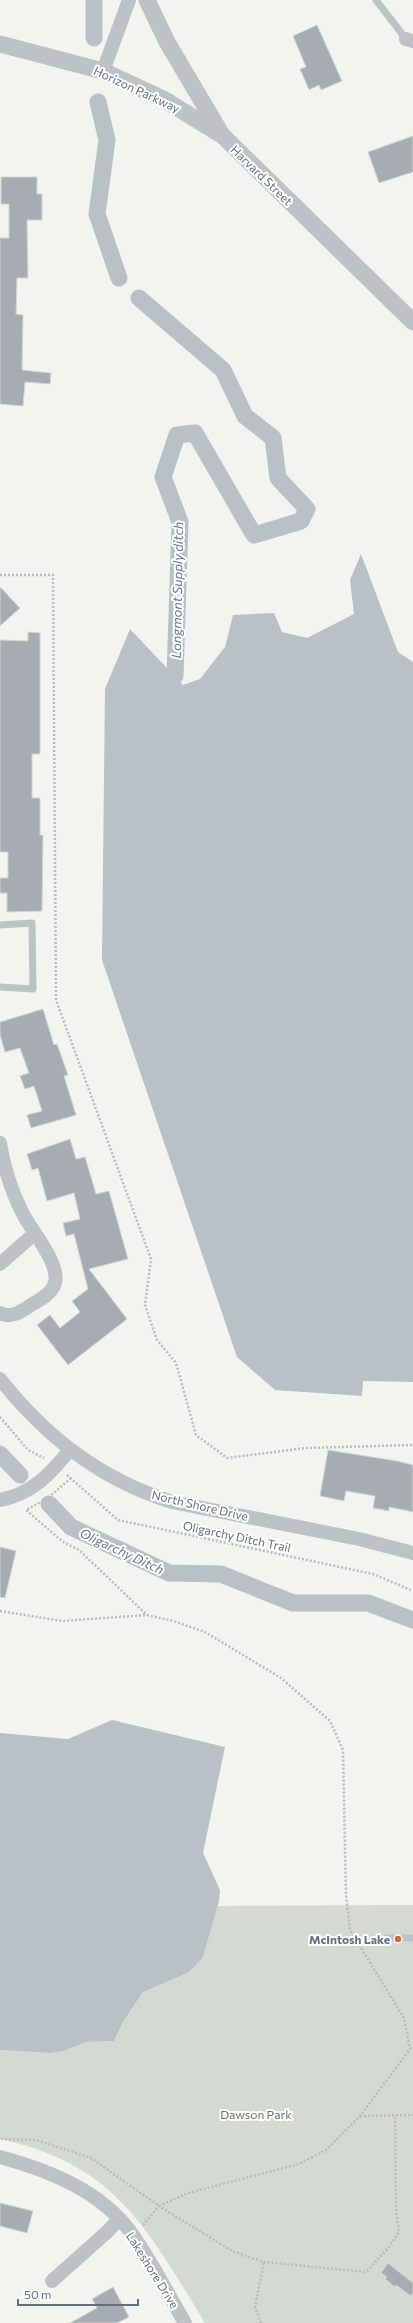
<svg xmlns="http://www.w3.org/2000/svg" width="413" height="2323" font-family="Commissioner,sans-serif">
<style>
.green{fill:#d4dad1}
.water{fill:#b9c1c6}
.lines{fill:none;stroke-linecap:round;stroke-linejoin:round}
.canal{stroke:#b9c1c6;stroke-width:17}
.building{fill:#a7acb2;stroke:#d4d5d3}
.path{stroke:#b9bbbd;stroke-width:2.5;stroke-dasharray:2 2;stroke-linecap:butt}
.service{stroke:#bfc2c5;stroke-width:7}
.minor{stroke:#bfc2c5;stroke-width:14}
.tertiary{stroke:#bfc2c5;stroke-width:17}
.poi-dot{fill:#d16a32;stroke:#fff;stroke-width:1.5}
.labels{text-anchor:middle;dominant-baseline:central;stroke-width:4;stroke-linejoin:round;paint-order:stroke}
.street-label{font-size:12px;fill:#65707e;stroke:#fff}
.poi-label{font-size:12px;font-weight:bold;fill:#65707e;stroke:#fff;text-anchor:end}
.park-label{font-size:12px;fill:#657663;stroke:#fff}
.water-label{font-size:13px;font-style:italic;fill:#667782;stroke:#fff}
</style>
<rect width="100%" height="100%" fill="#f3f3f0"/>
<path class="green" d="M413,1905V2323H205C148,2230 116,2164 0,2139V2050L51,2053L64,2051L86,2042L114,2041L123,2022L143,1992L203,1957L217,1906Z"/>
<g class="water">
<polygon points="361,554 398,652 413,662 413,1382 363,1381 362,1396 275,1390 237,1357 102,960 105,689 130,629 183,685 200,679 225,647 233,615 274,613 282,632 307,638 354,614 350,580"/>
<polygon points="112,1720 225,1747 203,1853 220,1890 219,1901 203,1957 189,1972 143,1992 123,2022 114,2041 86,2042 64,2051 51,2053 0,2050 0,1733 68,1739"/>
</g>
<g class="lines">
<g class="canal">
<polyline points="94,0 94,38"/>
<polyline points="98,102 107,140 97,214 119,278"/>
<polyline points="139,298 223,370 245,416 273,438 278,478 307,509 301,521 254,535 195,433 177,435 163,477 180,522 175,676"/>
<polyline points="0,1454 20,1475"/>
<polyline points="49,1504 71,1527 169,1573 221,1574 293,1603 368,1603 413,1620"/>
</g>
</g>
<g class="building">
<polygon points="317,25 342,81 321,90 319,85 309,90 300,69 306,67 293,36"/>
<polygon points="413,136 413,172 379,183 368,152"/>
<polygon points="1,177 37,177 37,194 42,194 42,220 27,220 28,278 17,278 16,314 23,315 22,370 51,373 50,384 25,382 23,406 0,404 0,238 9,238 9,204 1,204"/>
<polygon points="0,587 20,608 0,626"/>
<polygon points="28,632 40,633 40,754 32,754 32,798 40,798 40,835 43,835 42,911 7,912 7,893 0,893 0,878 8,878 8,852 0,852 0,640 28,641"/>
<polygon points="43,1009 54,1045 57,1044 68,1075 64,1076 76,1115 31,1128 27,1115 42,1111 34,1086 25,1089 20,1076 29,1073 20,1048 5,1052 0,1035 0,1022"/>
<polygon points="70,1139 76,1159 85,1157 96,1194 109,1191 128,1259 89,1269 127,1319 68,1365 37,1325 50,1315 60,1328 80,1312 72,1301 88,1289 74,1234 66,1236 63,1223 80,1219 74,1193 47,1201 38,1168 32,1170 27,1154"/>
<polygon points="328,1450 397,1461 413,1465 413,1512 389,1507 389,1511 373,1508 375,1496 346,1491 344,1501 320,1496"/>
<polygon points="0,1547 16,1551 5,1598 0,1597"/>
<polygon points="0,2203 33,2211 27,2233 0,2226"/>
<polygon points="388,2263 413,2283 413,2293 411,2296 396,2285 395,2287 385,2279 387,2277 381,2273"/>
<polygon points="113,2287 129,2317 117,2323 70,2323 97,2308 92,2299"/>
</g>
<g class="lines">
<g class="path">
<polyline points="0,575 53,575 56,1000 151,1259 145,1305 157,1340 176,1363 196,1435 227,1458 305,1448 413,1445"/>
<polyline points="0,1417 28,1450 44,1458"/>
<polyline points="67,1475 118,1520 373,1574 413,1591"/>
<polyline points="71,1478 48,1498 26,1510 63,1542 79,1550 147,1615"/>
<polyline points="0,1611 62,1621 147,1615 173,1621 205,1632 281,1678 330,1721 343,1750 346,1895 350,1930 404,2018 410,2049 360,2116 326,2150 299,2164 188,2193 159,2206 91,2158 36,2140 0,2139"/>
<polyline points="359,1945 377,1939"/>
<polyline points="360,2116 413,2115"/>
<polyline points="143,2225 159,2206 232,2251 264,2262 366,2272 389,2247 399,2232 396,2210 395,2115"/>
<polyline points="261,2323 255,2307 264,2262"/>
</g>
<g class="service">
<polyline points="376,0 406,39"/>
<polyline points="0,925 32,923 33,989 0,987"/>
<polyline points="387,1938 413,1938"/>
</g>
<g class="minor">
<polyline points="406,39 413,41"/>
<polyline points="103,71 129,0"/>
<path d="M0,1143C4,1168 11,1190 22,1212C31,1231 60,1262 55,1283C52,1294 39,1300 31,1305C22,1311 11,1319 0,1313"/>
<polyline points="0,1264 34,1234"/>
<path d="M0,1379C47,1438 100,1479 172,1502L359,1539L413,1553"/>
<path d="M0,1500C32,1494 49,1475 69,1451"/>
<path d="M0,2157C48,2170 102,2191 132,2234C152,2262 168,2294 185,2323"/>
<polyline points="52,2281 107,2232 119,2219"/>
</g>
<g class="tertiary">
<polyline points="147,0 167,42 222,135 413,322"/>
<polyline points="0,44 103,71 165,100 218,133"/>
</g>
</g>
<circle class="poi-dot" cx="398" cy="1939" r="4"/>
<g class="labels">
<g class="street-label">
<text transform="translate(137 89) rotate(25)">Horizon Parkway</text>
<text transform="translate(262 175) rotate(44)">Harvard Street</text>
<text transform="translate(200 1505) rotate(13)">North Shore Drive</text>
<text transform="translate(237 1536) rotate(12)">Oligarchy Ditch Trail</text>
<text transform="translate(153 2270) rotate(58)">Lakeshore Drive</text>
</g>
<g class="poi-label">
<text x="390" y="1939">McIntosh Lake</text>
</g>
<g class="park-label">
<text x="256" y="2114">Dawson Park</text>
</g>
<g class="water-label">
<text transform="translate(177 590) rotate(-89)">Longmont Supply ditch</text>
<text transform="translate(122 1551) rotate(25)">Oligarchy Ditch</text>
</g>
</g>
<path d="M18 2299v6h120v-6" fill="none" stroke="#65707e" stroke-width="2"/>
<text x="24" y="2299" font-size="12" fill="#65707e" stroke="#ffffff" stroke-width="3" paint-order="stroke">50 m</text>
</svg>
